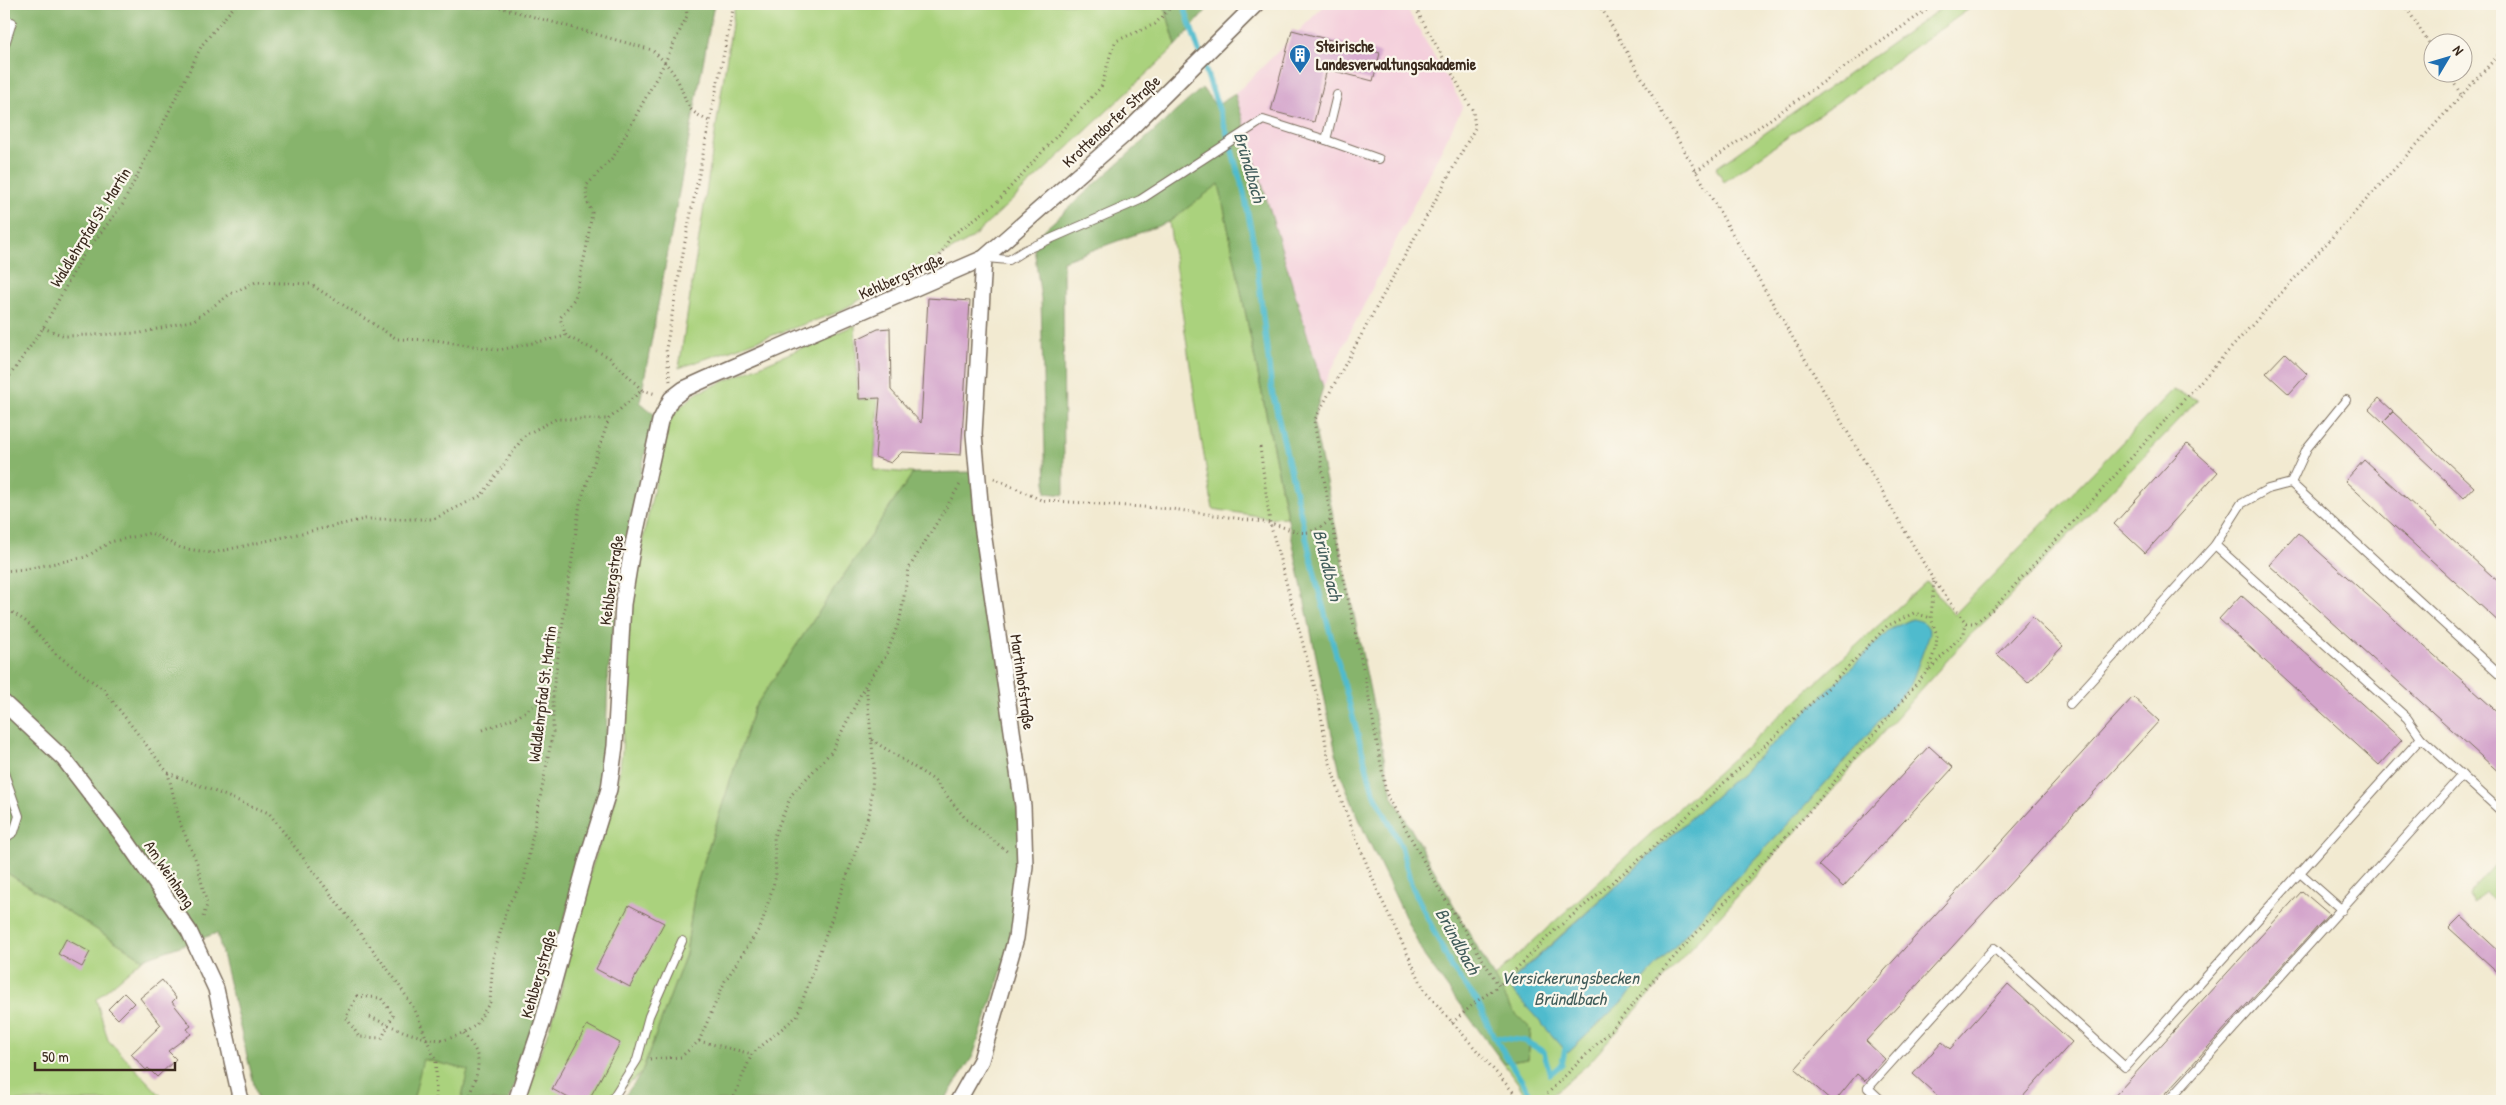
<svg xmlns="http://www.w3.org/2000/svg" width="2506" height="1105" font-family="'Patrick Hand',sans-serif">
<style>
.built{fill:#f4cfdc}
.green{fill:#aad27d;stroke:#727e4e;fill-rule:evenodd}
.forest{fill:#87b46c;stroke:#616f45}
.water{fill:#50bbcd;stroke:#467276}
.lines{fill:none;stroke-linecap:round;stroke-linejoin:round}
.stream{stroke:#50bbcd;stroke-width:5.5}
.building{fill:#d4a5cc}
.service-casing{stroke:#7b6d5d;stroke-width:10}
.minor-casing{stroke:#7b6d5d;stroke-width:18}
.path{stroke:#7b6d5d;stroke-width:3;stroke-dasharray:1 4;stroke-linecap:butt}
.service{stroke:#fff;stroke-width:8}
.minor{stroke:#fff;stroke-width:15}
.labels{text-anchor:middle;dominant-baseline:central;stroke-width:4.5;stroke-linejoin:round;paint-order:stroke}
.poi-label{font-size:16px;font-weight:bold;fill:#3b2a1e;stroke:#fbf7ec;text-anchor:start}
.street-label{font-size:16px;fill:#3b2a1e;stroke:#fbf7ec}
.water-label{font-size:18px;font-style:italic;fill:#425d5b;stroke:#fbf7ec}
</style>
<rect width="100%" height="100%" fill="#fbf7ec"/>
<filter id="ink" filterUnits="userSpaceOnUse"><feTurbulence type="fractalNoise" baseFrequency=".02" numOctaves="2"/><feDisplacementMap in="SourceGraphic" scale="10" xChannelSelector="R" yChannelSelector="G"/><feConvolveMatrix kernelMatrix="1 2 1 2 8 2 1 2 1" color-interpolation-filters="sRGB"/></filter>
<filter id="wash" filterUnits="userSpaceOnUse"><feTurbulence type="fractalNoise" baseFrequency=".0096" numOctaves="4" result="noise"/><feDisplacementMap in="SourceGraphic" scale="20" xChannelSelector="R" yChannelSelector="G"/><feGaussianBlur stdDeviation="1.12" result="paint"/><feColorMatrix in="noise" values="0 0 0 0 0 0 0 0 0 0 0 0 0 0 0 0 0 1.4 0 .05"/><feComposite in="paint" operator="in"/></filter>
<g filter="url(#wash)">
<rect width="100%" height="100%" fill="#f2ead1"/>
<polygon class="built" points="1326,4 1404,4 1463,106 1323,387 1235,94"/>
<g class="green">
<polygon points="735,4 1164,4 1176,46 971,239 836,313 679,368"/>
<polygon points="1947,4 1976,4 1724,182 1716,168"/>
<polygon points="1219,183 1287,517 1271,518 1213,509 1198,420 1169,222"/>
<polygon points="855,325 858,399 878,399 874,470 913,473 754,708 695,889 686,954 641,1074 607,1101 523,1101 558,1003 580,903 616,794 622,752 626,654 632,603 641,547 669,421 679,408 697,393"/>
<path d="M2173,390L2198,400L1997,610L1968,637L1588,1064L1545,1101H1528L1518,1083L1503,1063L1528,1059L1531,1029L1513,1011L1494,977L1927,581L1954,615ZM1912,619L1911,684L1807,804L1723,892L1678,943L1638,986L1568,1053L1507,984L1785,733L1891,629Z"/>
<polygon points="2502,857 2502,906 2485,891 2473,904 2469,896 2471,891"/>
<polygon points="4,871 143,959 96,999 108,1040 162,1097 159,1101 4,1101"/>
<polygon points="422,1059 468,1070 461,1101 413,1101"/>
</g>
<g class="forest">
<polygon points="4,4 714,4 640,402 654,414 621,563 608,675 605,771 546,987 509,1101 461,1101 468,1070 423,1059 413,1101 258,1101 217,933 143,959 4,871"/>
<polygon points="1164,4 1208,4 1209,7 1176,46"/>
<polygon points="1202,88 1216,106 1235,94 1323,387 1313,420 1392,795 1513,1011 1531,1029 1528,1059 1503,1063 1424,956 1364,831 1340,773 1219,184 1169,222 1063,261 1064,495 1046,493 1041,299 1033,240"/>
<polygon points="974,472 1022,841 1014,934 973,1056 944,1101 621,1101 641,1074 686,954 695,889 754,708 913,473"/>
</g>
<path class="water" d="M1912,619C1922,621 1927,622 1930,633L1911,684L1807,804L1723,892L1678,943L1638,986L1568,1053L1507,985L1785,733L1891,629Z"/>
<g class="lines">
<g class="stream">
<polyline points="1183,4 1227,133 1244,193 1255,250 1272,391 1318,588 1373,791 1401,846 1411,884 1452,968 1477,1001 1494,1037 1534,1100"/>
<polyline points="1494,1037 1525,1041 1544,1052 1550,1074 1562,1064 1565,1049"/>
</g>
</g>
<g id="blocks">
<g class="building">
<polygon points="1292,30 1380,53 1373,81 1327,69 1314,122 1271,111"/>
<polygon points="928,298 970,301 961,455 902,452 891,463 875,457 880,398 859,399 857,339 878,329 890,328 891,390 921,423"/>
<polygon points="2285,353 2307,374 2289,394 2266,373"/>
<polygon points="2379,398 2393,411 2383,422 2369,409"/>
<polygon points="2393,412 2474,487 2464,498 2385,424 2383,422"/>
<polygon points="2187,444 2218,472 2145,553 2114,524"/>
<polygon points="2364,460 2502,585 2502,625 2345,481"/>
<polygon points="2298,533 2502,716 2502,775 2269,565"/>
<polygon points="2241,595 2402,740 2379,765 2219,619"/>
<polygon points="2032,617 2063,646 2028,683 1997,654"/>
<polygon points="2133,697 2159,721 1866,1041 1885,1059 1865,1081 1857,1074 1835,1101 1832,1101 1795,1069"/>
<polygon points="1929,746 1953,768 1843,887 1819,865"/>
<polygon points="2302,891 2329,914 2159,1101 2110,1101"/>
<polygon points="629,905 664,923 630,987 596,969"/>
<polygon points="2461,916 2502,954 2502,976 2449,928"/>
<polygon points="66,939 90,952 82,967 58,954"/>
<polygon points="162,980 176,998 172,1002 191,1026 187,1029 191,1034 168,1051 176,1059 157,1077 148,1068 146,1070 131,1054 161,1025 140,998"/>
<polygon points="2008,984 2072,1042 2019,1101 1943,1101 1913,1074 1942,1042 1950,1049"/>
<polygon points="124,993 134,1003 118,1019 108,1009"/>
<polygon points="587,1025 620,1043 588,1101 574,1101 552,1089"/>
</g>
</g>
</g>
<g filter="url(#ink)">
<use href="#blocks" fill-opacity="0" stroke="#7b6d5d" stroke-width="1"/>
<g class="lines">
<g class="service-casing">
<g id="service">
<polyline points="4,47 12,22"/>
<polyline points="1326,140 1379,159"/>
<polyline points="986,258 1009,260 1025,250 1140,200 1263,120 1326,140 1337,95"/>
<polyline points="2291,483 2502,677"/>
<polyline points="2215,545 2407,718 2421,738 2502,812"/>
<polyline points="2070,704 2215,545 2241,504 2268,489 2291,483 2307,448 2346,400"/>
<polyline points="4,773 19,816 14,832 4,839"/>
<polyline points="2299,872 2342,910"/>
<polyline points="611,1101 637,1060 649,1016 682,941"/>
<polyline points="1882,1101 1868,1088 1994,948 2125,1067 2421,738"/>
<polyline points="2168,1101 2462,775"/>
</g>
</g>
<g class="minor-casing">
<g id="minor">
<polyline points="4,703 64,759 123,836 189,931 216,989 241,1101"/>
<polyline points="516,1101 543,1021 586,863 609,789 615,746 623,604 632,549 660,421 671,399 684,389 706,379 984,258 1124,135 1256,4"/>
<polyline points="958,1101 981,1060 1016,938 1025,866 1023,806 982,525 974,434 984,258"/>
</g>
</g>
<g class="path">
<polyline points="478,4 498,7"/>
<path d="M496,4L499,7L652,50C662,59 672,69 678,81C690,106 682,108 711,122"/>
<polyline points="1413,4 1473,111 1475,128 1314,421 1331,519 1367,687 1386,793 1439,889 1499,986 1555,930 1640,859 1829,687 1887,626 1914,613 1931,618"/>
<polyline points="1599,4 1934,581 1966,623 1975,623 1994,608 2502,51"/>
<polyline points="2404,4 2434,51"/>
<polyline points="2447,72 2462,96"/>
<polyline points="1696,171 1935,4"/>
<path d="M938,260L950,237L996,203L1101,87C1107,71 1108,56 1116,41L1155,24L1174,4"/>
<polyline points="43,328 65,336 141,333 194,320 230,294 256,282 310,284 397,339 435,340 499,350 566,336"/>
<polyline points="670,381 666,349 685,242 734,4"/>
<polyline points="4,384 43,328 82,257 123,204 202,45 236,4"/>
<polyline points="642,390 609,357 566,336 560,318 575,298 586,250 592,213 586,198 587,185 614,156 665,62 687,16 686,4"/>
<path d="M1260,447L1270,523C1301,532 1303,540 1331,520"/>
<polyline points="994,478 1041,500 1172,509 1270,523 1319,703 1328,757 1344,808 1378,892 1425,991 1521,1101"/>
<polyline points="4,571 26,569 86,557 110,542 151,533 181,548 212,553 365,519 434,519 482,495 525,435 556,419 609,419"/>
<polyline points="4,607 27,622 56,654 104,690 168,773 180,823 197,863 207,905 202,920"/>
<polyline points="1930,669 1964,633 1966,623"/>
<polyline points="483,730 519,716 552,692"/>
<polyline points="872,740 934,780 965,818 1009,853"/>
<polyline points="168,773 269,813 395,979 415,1010 436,1062 436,1101"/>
<polygon points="357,996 381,998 393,1015 382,1038 359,1037 346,1017"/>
<polyline points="370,1017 405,1032 429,1039 444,1040 463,1034 476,1025 490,1002 493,958 508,905 524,880 553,732 553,691 580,503 609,419 642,390 656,394"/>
<polyline points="1452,1023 1477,1001 1499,986"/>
<path d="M463,1034C487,1058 477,1071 469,1101"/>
<polyline points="699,1041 752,1054"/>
<polyline points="650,1059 681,1057 699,1041 725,981 761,926 776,876 774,836 792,794 832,751 866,684 886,656 900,619 909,568 961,483"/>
<polyline points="732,1101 752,1054 797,1016 870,811 874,765 866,685"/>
<polyline points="1540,1101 1611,1030 1664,968 1807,814 1928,670 1936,647 1937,635 1931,618 1934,581"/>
</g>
<use href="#service" class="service"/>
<use href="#minor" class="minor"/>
</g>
</g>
<defs>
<g id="building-pin" transform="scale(1.125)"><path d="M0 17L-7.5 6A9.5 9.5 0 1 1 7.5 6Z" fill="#1f6fb2" stroke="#fbf7ec"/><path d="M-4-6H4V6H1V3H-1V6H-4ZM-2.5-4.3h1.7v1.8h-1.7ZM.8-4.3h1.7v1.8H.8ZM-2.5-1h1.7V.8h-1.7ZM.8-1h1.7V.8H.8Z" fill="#fff"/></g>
</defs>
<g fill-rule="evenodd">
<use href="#building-pin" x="1300" y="55"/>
</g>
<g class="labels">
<g class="poi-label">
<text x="1316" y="46">Steirische<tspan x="1316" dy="18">Landesverwaltungsakademie</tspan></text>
</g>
<g class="street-label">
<text transform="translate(1111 121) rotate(-43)">Krottendorfer Straße</text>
<text transform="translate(90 227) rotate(-58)">Waldlehrpfad St. Martin</text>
<text transform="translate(901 276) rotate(-24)">Kehlbergstraße</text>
<text transform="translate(611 580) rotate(-82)">Kehlbergstraße</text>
<text transform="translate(1023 682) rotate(82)">Martinhofstraße</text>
<text transform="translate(542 694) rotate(-83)">Waldlehrpfad St. Martin</text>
<text transform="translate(170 874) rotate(56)">Am Weinhang</text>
<text transform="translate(538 974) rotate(-74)">Kehlbergstraße</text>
</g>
<g class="water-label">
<text transform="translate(1250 167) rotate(74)">Bründlbach</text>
<text transform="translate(1328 565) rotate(76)">Bründlbach</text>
<text transform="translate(1458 941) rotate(61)">Bründlbach</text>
<text x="1570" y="977">Versickerungsbecken<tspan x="1570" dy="21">Bründlbach</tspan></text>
</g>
</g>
<rect width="2506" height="1105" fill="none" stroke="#fbf7ec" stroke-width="20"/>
<g transform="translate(2448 58) rotate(52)"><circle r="24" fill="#fbf7ec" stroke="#aea59a"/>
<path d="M0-4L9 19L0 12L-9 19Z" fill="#1f6fb2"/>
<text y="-8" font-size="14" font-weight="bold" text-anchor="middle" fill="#3b2a1e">N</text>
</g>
<path d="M35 1062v8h140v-8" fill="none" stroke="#3b2a1e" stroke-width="2.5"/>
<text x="42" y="1062" font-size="15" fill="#3b2a1e" stroke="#fbf7ec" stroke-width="4" paint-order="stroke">50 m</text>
</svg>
